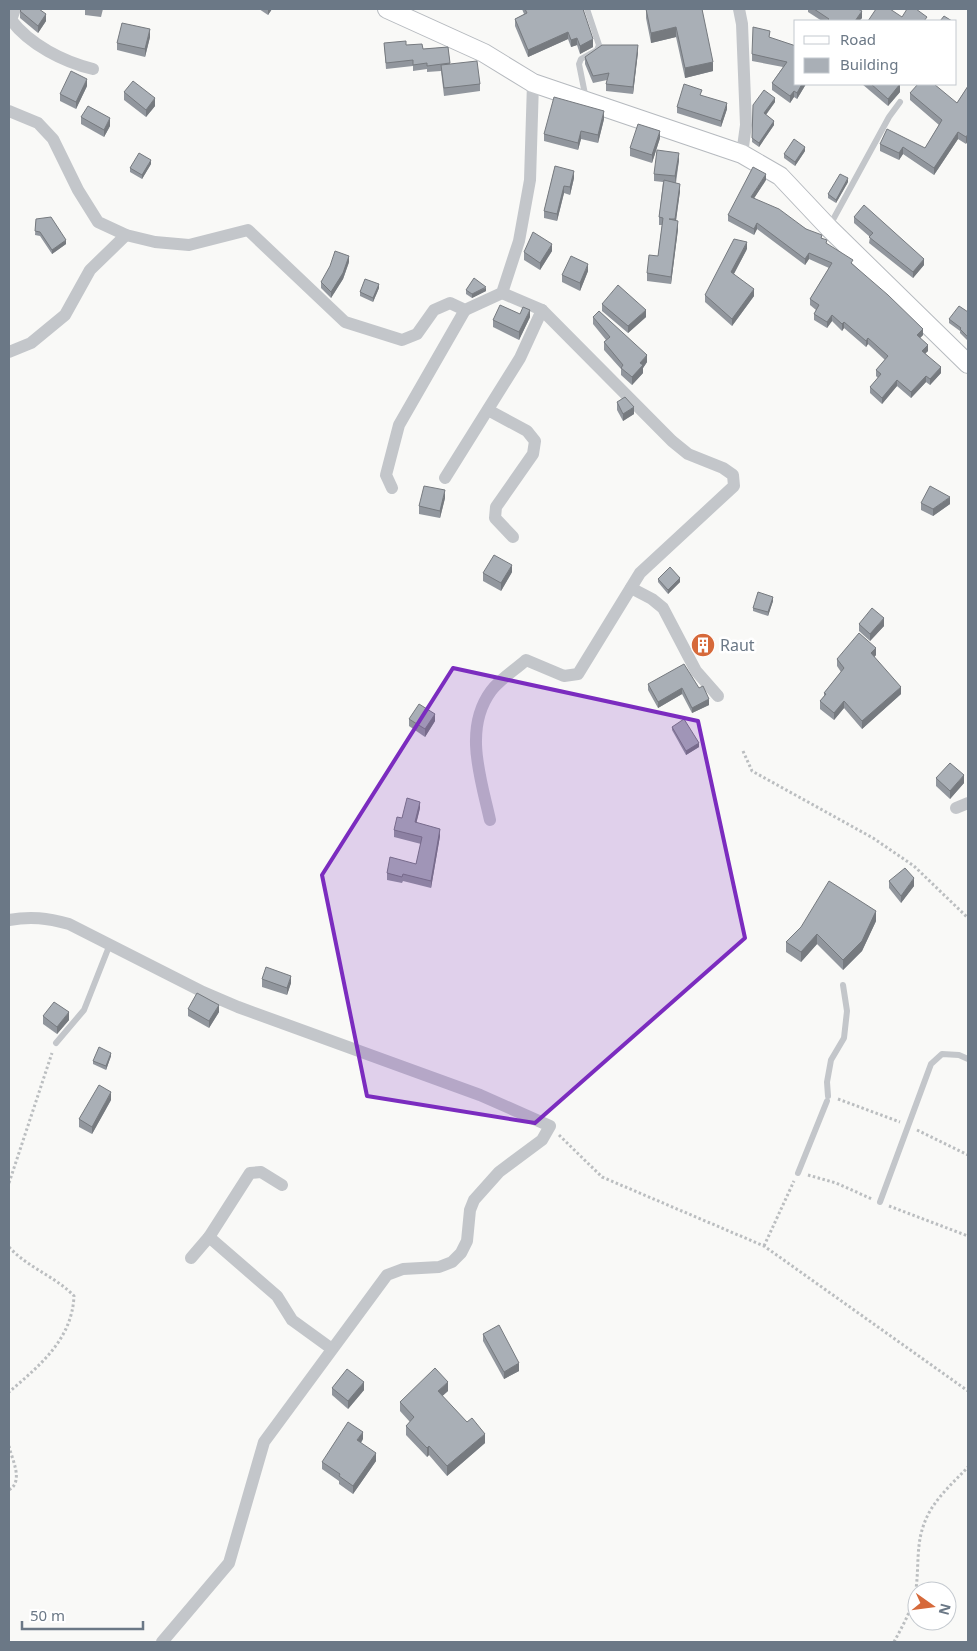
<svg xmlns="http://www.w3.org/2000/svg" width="977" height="1651" font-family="'Noto Sans',sans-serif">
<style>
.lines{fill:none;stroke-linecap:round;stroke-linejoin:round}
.secondary-casing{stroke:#b6babf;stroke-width:20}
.path{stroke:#bbbec0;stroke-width:3;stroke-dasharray:2.5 2.5;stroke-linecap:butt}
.lane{stroke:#c3c6ca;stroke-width:6}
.street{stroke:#c3c6ca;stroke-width:12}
.secondary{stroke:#fff;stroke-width:18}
.wall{fill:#91969d}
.shaded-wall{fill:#767a7f}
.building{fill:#a9afb6;stroke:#767a7f}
.marked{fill:#7b2cbf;fill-opacity:0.2;stroke:#7b2cbf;stroke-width:4;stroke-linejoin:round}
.labels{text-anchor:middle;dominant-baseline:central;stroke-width:5;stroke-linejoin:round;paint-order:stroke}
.poi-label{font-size:16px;fill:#6b7886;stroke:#fff;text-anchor:start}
</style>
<rect width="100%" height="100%" fill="#f9f9f7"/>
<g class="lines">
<g class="secondary-casing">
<polyline id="secondary" points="387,9 484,53 533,83 742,154 780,176 829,228 968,364"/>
</g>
<g class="path">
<polyline points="743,751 752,771 873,838 914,866 968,918"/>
<polyline points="838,1099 900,1122"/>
<polyline points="917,1130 968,1155"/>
<polyline points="559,1135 602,1177 764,1246 968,1391"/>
<polyline points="808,1175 836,1183 872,1199"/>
<polyline points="9,1183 52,1053"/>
<polyline points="889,1206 968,1236"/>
<polyline points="764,1246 794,1181"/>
<path d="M9,1247C28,1268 55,1276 74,1296C72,1340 39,1366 9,1392"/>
<path d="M9,1446C12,1460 24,1481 9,1490"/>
<path d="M894,1642C903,1625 913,1608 916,1589C919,1567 916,1545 924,1524C932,1501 952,1484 968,1467"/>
</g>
<g class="lane">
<polyline points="586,99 579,64 581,59 597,50 599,45 587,9"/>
<polyline points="829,227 889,117 900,102"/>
<polyline points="56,1043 84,1010 110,944"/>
<polyline points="828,1096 827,1082 831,1060 844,1038 847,1011 843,985"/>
<polyline points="798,1173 827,1101"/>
<polyline points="880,1202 931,1064 942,1054 959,1055 968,1059"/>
</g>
<g class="street">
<path d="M15,9L11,20C30,45 64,62 93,69"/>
<polyline points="739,9 742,24 746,125 742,154"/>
<polyline points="9,111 38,123 53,139 78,190 98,222 126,235 155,242 189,245 248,230 345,322 402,340 417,334 434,310 450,303 465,310 502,293 519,241 530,180 533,83"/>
<polyline points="9,352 31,343 65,315 90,270 126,235"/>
<polyline points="488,410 527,431 535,441 533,454 496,507 495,518 513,537"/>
<polyline points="445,478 520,358 542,310"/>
<polyline points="392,488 386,475 399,425 465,310"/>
<polyline points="631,588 652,599 663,608 696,671 718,696"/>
<polyline points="956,808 968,803"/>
<path d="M490,820C481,779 463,729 491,691C499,680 515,670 526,660L564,676L578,674L640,573L734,486L733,475L723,468L688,454L672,441L542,310L502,293"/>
<path d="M9,920C31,916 47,918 69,924L203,992L238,1007L480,1095L550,1126L542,1140L499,1172L474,1200L470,1210L467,1241L461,1253L452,1262L439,1267L403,1269L387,1275L264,1442L229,1563L162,1642"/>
<polyline points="209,1237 250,1173 261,1172 282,1185"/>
<polyline points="191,1258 209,1237 277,1296 292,1320 332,1349"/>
</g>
<use href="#secondary" class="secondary"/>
</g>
<g class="wall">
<polygon points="85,9 103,9 101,17 85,15"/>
<polygon points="259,9 272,9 268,15"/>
<polygon points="522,9 583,9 593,47 580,54 577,45 571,47 568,39 528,57 515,26 515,19 524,14"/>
<polygon points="646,9 702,9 713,71 685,78 676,37 651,43 646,18"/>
<polygon points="808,9 858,9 862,18 859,21 822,21 808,12"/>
<polygon points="20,11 46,21 38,33 20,18"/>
<polygon points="150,37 145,57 117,50 117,43"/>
<polygon points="770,38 796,46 796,84 806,84 797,99 794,97 790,103 772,90 772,83 783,67 752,61 752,54"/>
<polygon points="384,43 406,45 423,49 448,47 450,64 480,84 480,91 444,96 441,71 427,72 427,69 413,71 413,66 386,69"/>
<polygon points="638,52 633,94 606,91 606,84 607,80 593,83 585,64 585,57"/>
<polygon points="862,84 900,84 900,92 888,106"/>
<polygon points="87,86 76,109 60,101 60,94"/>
<polygon points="968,86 966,144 958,139 934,175 903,154 899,160 880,151 880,144 925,148 939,125 910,100 910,93 957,103"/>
<polygon points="124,92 155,106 146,117 124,100"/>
<polygon points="775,102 766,115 774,125 759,147 752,142 753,105"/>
<polygon points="677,107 727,109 721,127 677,113"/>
<polygon points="81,117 110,126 104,137 81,124"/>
<polygon points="604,119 598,143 581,139 578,150 544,141 544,134"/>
<polygon points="660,138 652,163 630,156 630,148"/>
<polygon points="805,151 795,166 784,158 784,154"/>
<polygon points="679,160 676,183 680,191 676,221 678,229 671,284 647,281 647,273 658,256 662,225 659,225 659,217 663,182 654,181 654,174"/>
<polygon points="151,164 142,179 130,172 130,168"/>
<polygon points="555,166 574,178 570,195 564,193 557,221 544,218 544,211"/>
<polygon points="766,180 754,198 822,238 827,244 853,265 923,335 920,338 928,351 925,353 941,373 930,385 926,382 911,398 897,386 882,404 870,393 870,387 878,378 876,376 876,370 885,360 868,344 866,347 844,328 842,331 832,321 827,328 814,320 814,314 816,310 810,305 810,299 829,268 809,259 805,265 757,229 754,235 728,221 728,215"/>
<polygon points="848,182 836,203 828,198 828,194"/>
<polygon points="854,217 924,265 913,278 869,243 870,237 854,223"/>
<polygon points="36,219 66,244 52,254 40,236 35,235"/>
<polygon points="747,249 734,274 754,296 732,326 705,302 705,295"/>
<polygon points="552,251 540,270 524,260 524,252"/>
<polygon points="349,262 343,279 331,298 321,288 321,282"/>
<polygon points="588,271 580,291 562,282 562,275"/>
<polygon points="379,288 373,302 360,296 360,292"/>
<polygon points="486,288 486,291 472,298 466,294 466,290"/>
<polygon points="602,304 646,317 628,333 602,311"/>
<polygon points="968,312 968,341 960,333 960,331 949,323 949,319"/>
<polygon points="520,314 530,317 519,340 493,327 493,320"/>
<polygon points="593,317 647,362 643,368 643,373 632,385 621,375 621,369 604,350 604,342 606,340 593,324"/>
<polygon points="617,402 634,414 623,421 617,410"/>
<polygon points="445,498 440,518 419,514 419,506"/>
<polygon points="921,503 950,504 933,516 921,510"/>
<polygon points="512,572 501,591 483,581 483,573"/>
<polygon points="658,579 680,582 668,594 658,582"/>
<polygon points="773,601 768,616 753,611 753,608"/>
<polygon points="859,624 884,626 870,641 859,631"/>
<polygon points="876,655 874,657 901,694 862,729 844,708 834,720 820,709 820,701 824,696 824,693 841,672 837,666 837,659"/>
<polygon points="648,684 699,688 709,705 692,713 682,694 658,708 648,690"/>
<polygon points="409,719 435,721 425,737 409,726"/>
<polygon points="672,727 699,747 686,755 672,730"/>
<polygon points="936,778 964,783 950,799 936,786"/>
<polygon points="420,808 416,823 440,836 431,888 403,881 402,883 387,880 387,873 416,864 421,844 394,837 394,830 402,818"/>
<polygon points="889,881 914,886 901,903 889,888"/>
<polygon points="876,921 862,951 843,970 817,944 801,962 786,952 786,942 801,927"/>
<polygon points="262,979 291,983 287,995 262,987"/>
<polygon points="188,1009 219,1012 209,1028 188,1016"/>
<polygon points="43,1016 69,1020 57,1034 43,1024"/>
<polygon points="111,1056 106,1070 93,1064 93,1061"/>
<polygon points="111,1100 92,1134 79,1127 79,1119"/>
<polygon points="483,1334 519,1371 504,1379 483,1341"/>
<polygon points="332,1388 364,1390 348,1409 332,1395"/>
<polygon points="448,1391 442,1396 485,1443 447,1476 429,1455 427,1457 406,1435 406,1426 410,1422 400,1411 400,1402"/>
<polygon points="363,1439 361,1443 376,1461 353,1494 339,1484 339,1481 322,1469 322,1462"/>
</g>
<g class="shaded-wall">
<polygon points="268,9 272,9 268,15"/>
<polygon points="862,11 862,18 859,21 855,21"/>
<polygon points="46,14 46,21 38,33 38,26"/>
<polygon points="676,27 676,37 651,43 651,33"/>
<polygon points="150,29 150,37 145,57 145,49"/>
<polygon points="568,32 568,39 528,57 528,50"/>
<polygon points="577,38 577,45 571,47 571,40"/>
<polygon points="593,39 593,47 580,54 580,46"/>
<polygon points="638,45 638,52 633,94 633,87"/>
<polygon points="713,62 713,71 685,78 685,68"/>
<polygon points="87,79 87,86 76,109 76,102"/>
<polygon points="802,84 806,84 797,99 797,93"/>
<polygon points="900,84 900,92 888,106 888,99"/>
<polygon points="794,91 794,97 790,103 790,96"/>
<polygon points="155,98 155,106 146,117 146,110"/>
<polygon points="775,98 775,102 764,117 764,113"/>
<polygon points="727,103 727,109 721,127 721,121"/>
<polygon points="604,111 604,119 598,143 598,135"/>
<polygon points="110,118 110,126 104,137 104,130"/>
<polygon points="774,121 774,125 759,147 759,143"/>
<polygon points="581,131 581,139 578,150 578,143"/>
<polygon points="660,131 660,138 652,163 652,155"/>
<polygon points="958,132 958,139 934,175 934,168"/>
<polygon points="968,134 968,141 966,144 966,137"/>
<polygon points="805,147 805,151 795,166 795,162"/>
<polygon points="903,147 903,154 899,160 899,153"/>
<polygon points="679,153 679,160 675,184 675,176"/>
<polygon points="151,160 151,164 142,179 142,175"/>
<polygon points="574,171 574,178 570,195 570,187"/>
<polygon points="766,174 766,180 751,203 751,197"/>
<polygon points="848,178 848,182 836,203 836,200"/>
<polygon points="680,184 680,191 675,227 675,219"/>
<polygon points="564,186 564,193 557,221 557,214"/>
<polygon points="678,221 678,229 671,284 671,277"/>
<polygon points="757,223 757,229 754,235 754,229"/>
<polygon points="66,240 66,244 52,254 52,250"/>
<polygon points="747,242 747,249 731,279 731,272"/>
<polygon points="552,244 552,251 540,270 540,263"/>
<polygon points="809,253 809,259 805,265 805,259"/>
<polygon points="349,256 349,262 343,279 331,298 331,292"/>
<polygon points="924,259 924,265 913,278 913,272"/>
<polygon points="588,264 588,271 580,291 580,283"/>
<polygon points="379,284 379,288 373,302 373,298"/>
<polygon points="486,288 486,291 472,298 472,294"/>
<polygon points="754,289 754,296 732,326 732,319"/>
<polygon points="530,310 530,317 519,340 519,332"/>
<polygon points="646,310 646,317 628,333 628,326"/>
<polygon points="832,315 832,321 827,328 827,322"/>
<polygon points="844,322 844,328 842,331 842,324"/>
<polygon points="923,329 923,335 917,341 917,335"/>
<polygon points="868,338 868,344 866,347 866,341"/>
<polygon points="928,345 928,351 922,357 922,351"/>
<polygon points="647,355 647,362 643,368 643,373 632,385 632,377 640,363"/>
<polygon points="941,367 941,373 930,385 930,379"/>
<polygon points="926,376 926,382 911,398 911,392"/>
<polygon points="897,380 897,386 882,404 882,398"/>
<polygon points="634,407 634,414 623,421 623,414"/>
<polygon points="445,490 445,498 440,518 440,511"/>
<polygon points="950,497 950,504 933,516 933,509"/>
<polygon points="512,565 512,572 501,591 501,583"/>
<polygon points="680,578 680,582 668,594 668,590"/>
<polygon points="773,597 773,601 768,616 768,612"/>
<polygon points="884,618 884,626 870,641 870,634"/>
<polygon points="876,648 876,655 871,661 871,653"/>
<polygon points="901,687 901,694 862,729 862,721"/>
<polygon points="682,688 682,694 658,708 658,702"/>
<polygon points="709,699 709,705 692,713 692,708"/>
<polygon points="844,701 844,708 834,720 834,713"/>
<polygon points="435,714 435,721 425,737 425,729"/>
<polygon points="699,743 699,747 686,755 686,751"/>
<polygon points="964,775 964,783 950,799 950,791"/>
<polygon points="420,802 420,808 415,829 415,822"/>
<polygon points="440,829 440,836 431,888 431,881"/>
<polygon points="914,878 914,886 901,903 901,896"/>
<polygon points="876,911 876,921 862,951 843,970 843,960"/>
<polygon points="817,934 817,944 801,962 801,952"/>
<polygon points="291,976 291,983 287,995 287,988"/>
<polygon points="219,1005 219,1012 209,1028 209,1021"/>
<polygon points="69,1012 69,1020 57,1034 57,1027"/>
<polygon points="111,1053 111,1056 106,1070 106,1066"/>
<polygon points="111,1092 111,1100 92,1134 92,1127"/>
<polygon points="519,1363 519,1371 504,1379 504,1372"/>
<polygon points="364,1382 364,1390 348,1409 348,1401"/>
<polygon points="448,1382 448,1391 438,1400 438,1391"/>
<polygon points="363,1432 363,1439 357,1448 357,1440"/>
<polygon points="485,1434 485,1443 447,1476 447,1466"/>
<polygon points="429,1446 429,1455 427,1457 427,1448"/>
<polygon points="376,1453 376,1461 353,1494 353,1486"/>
</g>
<g class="building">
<polygon points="22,9 39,9 46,14 38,26 20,11"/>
<polygon points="525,9 583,9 593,39 580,46 577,38 571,40 568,32 528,50 515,19 527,13"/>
<polygon points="646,9 702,9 713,62 685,68 676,27 651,33"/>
<polygon points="814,9 858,9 862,11 855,21 827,21 829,19"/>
<polygon points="876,9 890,9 902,17 907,9 916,9 927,17 924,21 868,21"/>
<polygon points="944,16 952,21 940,21"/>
<polygon points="122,23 150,29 145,49 117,43"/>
<polygon points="753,27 770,31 769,37 796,46 796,84 802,84 797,93 794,91 790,96 772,83 787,62 752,54"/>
<polygon points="406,41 406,45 422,44 423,49 448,47 450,63 427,66 427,63 413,65 413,60 386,63 384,43"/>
<polygon points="602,45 638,45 633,87 606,84 609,73 593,76 585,57"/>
<polygon points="477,61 480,84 444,88 441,65"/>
<polygon points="71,71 87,79 76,102 60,94"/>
<polygon points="133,81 155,98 146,110 124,92"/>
<polygon points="684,84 702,90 700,95 727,103 721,121 677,107"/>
<polygon points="871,84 900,84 888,99"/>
<polygon points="918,84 934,84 957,103 968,86 968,134 966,137 958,132 934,168 903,147 899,153 880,144 887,129 925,148 942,120 910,93"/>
<polygon points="764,90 775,98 764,113 774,121 759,143 752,138 753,105"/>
<polygon points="554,97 604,111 598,135 581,131 578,143 544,134"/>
<polygon points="88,106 110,118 104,130 81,117"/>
<polygon points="638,124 660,131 652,155 630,148"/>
<polygon points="794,139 805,147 795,162 784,154"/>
<polygon points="657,150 679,153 675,176 654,174"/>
<polygon points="139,153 151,160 142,175 130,168"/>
<polygon points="555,166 574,171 570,187 564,186 557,214 544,211"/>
<polygon points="753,167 766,174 751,197 779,209 806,229 822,235 821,238 827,240 826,243 853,260 851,263 888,295 923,329 917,335 928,345 922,351 941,367 930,379 926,376 911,392 897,380 882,398 870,387 881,374 876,370 888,356 868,338 866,341 844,322 842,324 832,315 827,322 814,314 819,305 810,299 832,263 809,253 805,259 757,223 754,229 728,215"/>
<polygon points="840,174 848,178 836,200 828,194"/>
<polygon points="664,180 680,184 675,219 669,219 678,221 671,277 647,273 649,255 658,256 663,218 659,217"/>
<polygon points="864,205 924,259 913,272 869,237 873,233 854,217"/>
<polygon points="51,217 66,240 52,250 40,232 35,231 36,219"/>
<polygon points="533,232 552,244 540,263 524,252"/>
<polygon points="734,239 747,242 731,272 754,289 732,319 705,295"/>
<polygon points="335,251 349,256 343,273 331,292 321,282 330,266"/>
<polygon points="571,256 588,264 580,283 562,275"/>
<polygon points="474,278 486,287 472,294 466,290"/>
<polygon points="365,279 379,284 373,298 360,292"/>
<polygon points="618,285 646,310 628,326 602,304"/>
<polygon points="500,305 520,314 523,307 530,310 519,332 493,320"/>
<polygon points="959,306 968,312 968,337 960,329 961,328 949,319"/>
<polygon points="599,311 647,355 640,363 643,365 632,377 621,368 623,365 604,342 610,337 593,317"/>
<polygon points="625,397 634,407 623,414 617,402"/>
<polygon points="424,486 445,490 440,511 419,506"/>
<polygon points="930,486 950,497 933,509 921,503"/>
<polygon points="494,555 512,565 501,583 483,573"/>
<polygon points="670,567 680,578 668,590 658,579"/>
<polygon points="758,592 773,597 768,612 753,608"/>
<polygon points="872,608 884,618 870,634 859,624"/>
<polygon points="859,633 876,648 871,653 901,687 862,721 844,701 834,713 820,701 826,694 824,693 844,668 837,659"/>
<polygon points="684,664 699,688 703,686 709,699 692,708 682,688 658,702 648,684"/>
<polygon points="419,704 435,714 425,729 409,719"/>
<polygon points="684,719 699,743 686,751 672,727"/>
<polygon points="950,763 964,775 950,791 936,778"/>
<polygon points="407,798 420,802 415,822 440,829 431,881 403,874 402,877 387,873 390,857 416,864 422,837 394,830 397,817 402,818"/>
<polygon points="905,868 914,878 901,896 889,881"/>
<polygon points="829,881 876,911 862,941 843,960 817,934 801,952 786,942 801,927"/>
<polygon points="266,967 291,976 287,988 262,979"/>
<polygon points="197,993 219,1005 209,1021 188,1009"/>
<polygon points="54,1002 69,1012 57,1027 43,1016"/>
<polygon points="99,1047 111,1053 106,1066 93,1061"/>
<polygon points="99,1085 111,1092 92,1127 79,1119"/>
<polygon points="499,1325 519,1363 504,1372 483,1334"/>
<polygon points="435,1368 448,1382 438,1391 467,1422 472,1418 485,1434 447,1466 429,1446 427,1448 406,1426 414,1417 400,1402"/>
<polygon points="347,1369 364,1382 348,1401 332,1388"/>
<polygon points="348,1422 363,1432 357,1440 376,1453 353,1486 339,1476 340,1474 322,1462"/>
</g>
<path class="marked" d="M453,668L698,721L745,938L535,1123L367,1096L322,875Z"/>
<defs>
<g id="building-disc" transform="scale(1.25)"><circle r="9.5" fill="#d6693a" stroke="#fff"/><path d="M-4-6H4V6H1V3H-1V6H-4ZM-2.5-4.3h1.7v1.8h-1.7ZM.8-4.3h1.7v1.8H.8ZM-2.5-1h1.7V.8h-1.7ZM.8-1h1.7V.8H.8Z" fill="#fff"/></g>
</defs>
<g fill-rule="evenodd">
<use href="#building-disc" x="703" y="645"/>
</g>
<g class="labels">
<g class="poi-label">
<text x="720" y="645">Raut</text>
</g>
</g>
<rect width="977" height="1651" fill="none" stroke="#6b7886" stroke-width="20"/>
<rect x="794" y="20" width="162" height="65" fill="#ffffff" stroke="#c4c9cf"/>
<rect x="804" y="36" width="25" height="8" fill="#ffffff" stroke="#c4c9cf"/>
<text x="840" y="45" font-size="15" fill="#6b7886">Road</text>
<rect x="804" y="58" width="25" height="15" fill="#a9afb6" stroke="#c4c9cf"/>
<text x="840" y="70" font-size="15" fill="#6b7886">Building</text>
<g transform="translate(932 1606) rotate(104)"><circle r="24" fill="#ffffff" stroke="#c4c9cf"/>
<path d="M0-4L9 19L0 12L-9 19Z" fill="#d6693a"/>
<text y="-8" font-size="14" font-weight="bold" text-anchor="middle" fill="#6b7886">N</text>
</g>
<path d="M22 1621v8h121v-8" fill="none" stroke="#6b7886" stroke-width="2.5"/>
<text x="30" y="1621" font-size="15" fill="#6b7886" stroke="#ffffff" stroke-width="4" paint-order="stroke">50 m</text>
</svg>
